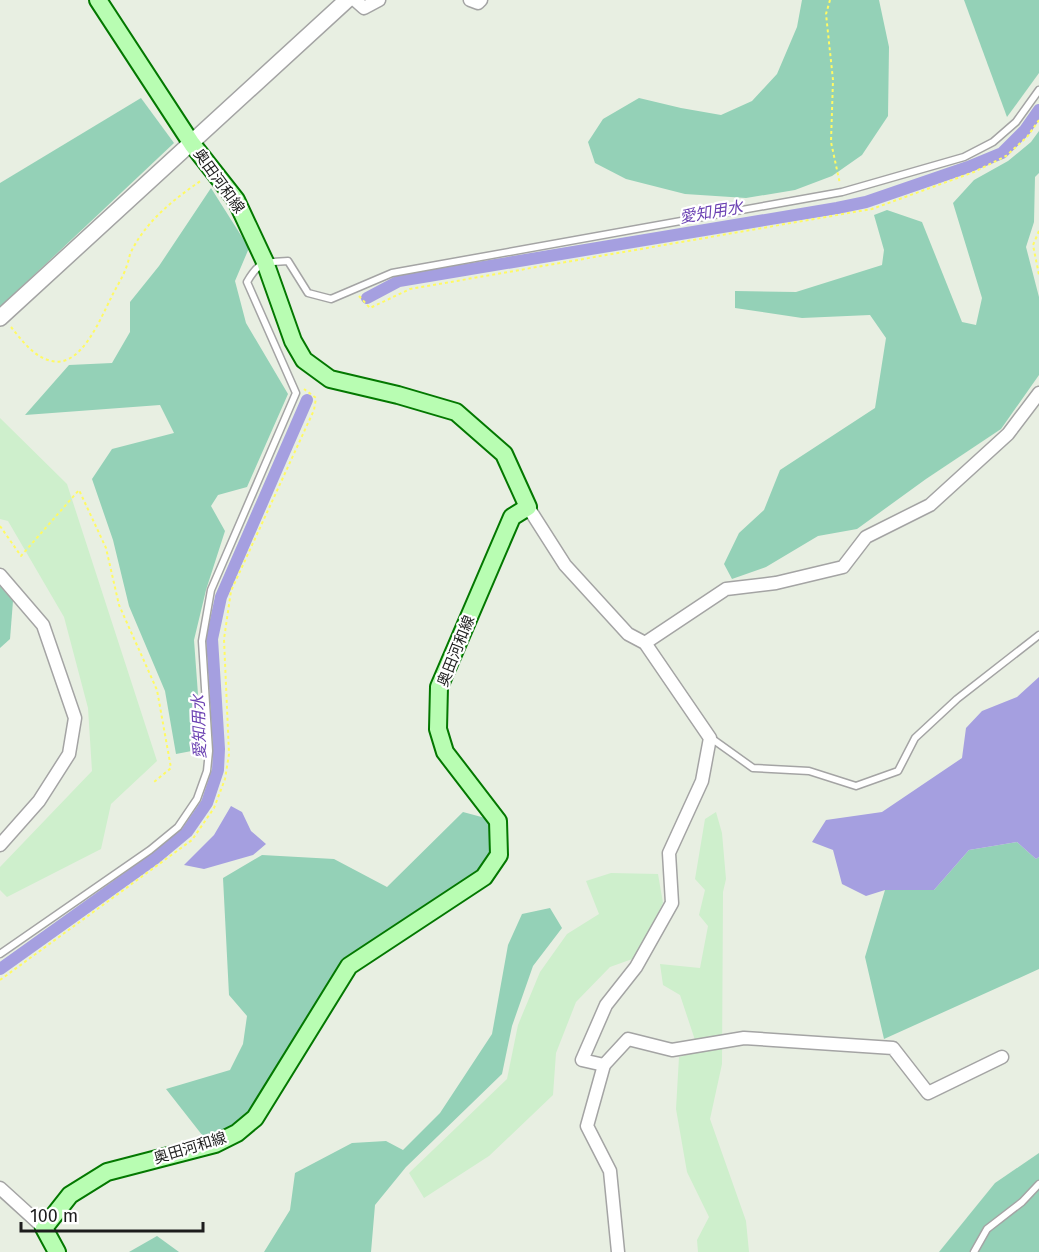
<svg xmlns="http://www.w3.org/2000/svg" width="1039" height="1252" font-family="'Fira Sans','Noto Sans JP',sans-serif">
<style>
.farmland{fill:#ceefcc}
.forest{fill:#94d1b7}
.water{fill:#a59fe0}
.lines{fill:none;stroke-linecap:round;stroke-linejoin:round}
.canal{stroke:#a59fe0;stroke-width:12}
.service-casing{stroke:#a4a4a4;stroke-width:9}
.minor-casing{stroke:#a4a4a4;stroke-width:15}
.tertiary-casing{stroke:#a4a4a4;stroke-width:18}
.secondary-casing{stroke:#037800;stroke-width:20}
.path{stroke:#fffa63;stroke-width:2;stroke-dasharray:3 3;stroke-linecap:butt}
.service{stroke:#fff;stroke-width:6}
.minor{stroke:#fff;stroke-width:12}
.tertiary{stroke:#fff;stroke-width:15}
.secondary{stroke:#b8fdb2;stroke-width:16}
.labels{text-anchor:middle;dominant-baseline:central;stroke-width:4.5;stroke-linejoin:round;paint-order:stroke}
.street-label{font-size:15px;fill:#1d1d1d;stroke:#fff}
.water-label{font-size:16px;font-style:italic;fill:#6c43b3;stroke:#fff}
</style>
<rect width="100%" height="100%" fill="#e8efe2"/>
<g class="farmland">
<polygon points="0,418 67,484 157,761 111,804 101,849 7,897 0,890 0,867 92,771 88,708 64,617 8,521 0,519"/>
<polygon points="716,812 722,833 726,879 723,892 722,1064 710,1119 746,1221 749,1252 698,1252 697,1240 709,1217 687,1172 676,1109 679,1057 699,1052 680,995 663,985 660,964 700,968 708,926 699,915 705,890 695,879 705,819"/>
<polygon points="611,873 658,874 663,903 635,958 610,967 576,1002 556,1053 553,1095 489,1156 424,1198 409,1173 507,1079 518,1025 540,972 567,934 599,914 586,881"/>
</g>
<g class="forest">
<polygon points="802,0 879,0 889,47 888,116 862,155 832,176 795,190 746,198 685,194 626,179 595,163 588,142 603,119 639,98 681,108 721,115 752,101 777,74 797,27"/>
<polygon points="964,0 1039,0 1039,73 1007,117"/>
<polygon points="141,98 174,143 0,307 0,183"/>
<polygon points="1039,131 1039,173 1035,177 1034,222 1026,247 1039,297 1039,375 1001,429 926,479 857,529 818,536 766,567 732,579 724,564 739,533 764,510 780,470 875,408 886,338 870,315 802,318 735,308 735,291 796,292 882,265 884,250 874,215 887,210 922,222 962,322 976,325 982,298 953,203 974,180 1008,161 1031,142"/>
<polygon points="211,188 249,248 235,281 246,323 288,394 247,487 218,495 211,506 225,531 206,590 194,640 202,749 176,754 165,691 129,606 113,540 92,479 112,449 174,433 160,405 25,415 69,365 112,363 130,332 130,302 159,266"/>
<polygon points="0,586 13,601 10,639 0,648"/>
<polygon points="463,812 489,819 492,849 477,875 346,960 252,1114 233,1128 206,1140 166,1089 230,1070 243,1044 247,1016 229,995 223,878 262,855 334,859 387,887"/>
<polygon points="1017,842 1036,859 1039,857 1039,969 884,1039 865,957 885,890 934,890 969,850"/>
<polygon points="550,908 562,928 533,966 512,1026 502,1074 406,1167 375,1205 371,1252 264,1252 290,1210 295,1173 352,1143 386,1141 403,1150 440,1113 492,1034 508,945 522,914"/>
<polygon points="1039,1153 1039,1252 939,1252 995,1183"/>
<polygon points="157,1236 179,1252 129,1252"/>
</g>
<g class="water">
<polygon points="1039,677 1039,857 1036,859 1017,842 969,850 934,890 885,890 866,896 842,884 833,850 812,842 826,820 882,812 962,758 966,728 982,711 1017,697"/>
<polygon points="231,806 242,812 251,831 266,844 253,855 204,869 184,865 214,835"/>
</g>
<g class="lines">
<g class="canal">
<polyline points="367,298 399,281 837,208 866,202 968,167 1002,153 1025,130 1039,110"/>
<polyline points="0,969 157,857 187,832 207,803 218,770 219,749 212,639 221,597 307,400"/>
</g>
<g class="service-casing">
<g id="service">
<polyline points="711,738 753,768 809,771 856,786 898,771 915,738 957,699 1039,635"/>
<path d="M0,954L150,850L178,827L197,799L207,771L209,751L202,641L211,590L296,393L247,282C259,261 264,262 288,261L308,293L331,299L392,273L842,192L964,157L993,142L1016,122L1039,90"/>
<polyline points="974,1252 987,1229 1022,1202 1039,1184"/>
</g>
</g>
<g class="minor-casing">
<g id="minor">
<polyline points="355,0 364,8 379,0"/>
<polyline points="470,0 478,3 481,0"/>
<polyline points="528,507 565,565 628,634 645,643 710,738 702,781 669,853 672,903 636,967 606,1005 582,1060 604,1065"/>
<polyline points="0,575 43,625 75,718 69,754 39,801 0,845"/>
<polyline points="645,643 726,589 776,583 843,567 866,537 930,505 1008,434 1039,393"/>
<polyline points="0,1188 44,1228"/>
<polyline points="618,1252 610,1171 587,1126 604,1065 628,1039 672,1050 744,1038 893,1048 928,1093 1002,1057"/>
</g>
</g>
<g class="tertiary-casing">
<polyline id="tertiary" points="0,318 347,0"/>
</g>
<g class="secondary-casing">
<polyline id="secondary" points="57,1252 44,1228 70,1195 107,1172 215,1144 237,1133 255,1118 349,966 484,877 499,855 498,821 445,752 438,729 439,687 512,517 528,507 504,454 456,412 398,395 330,379 304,360 293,341 265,262 236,200 192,144 98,0"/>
</g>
<g class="path">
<polyline points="830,0 826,14 833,80 831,142 840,184"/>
<polyline points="1039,231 1033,245 1039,275"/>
<polyline points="359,296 370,308 410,289 872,209 974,172 1006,156 1027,137 1039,120"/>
<path d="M11,327C21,339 32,355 48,360C80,372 100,319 111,298C116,287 124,276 127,265C129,260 129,256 131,252C146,221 174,199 202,180"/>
<polyline points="0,526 21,556 79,490 106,548 119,605 157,690 171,768 154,782"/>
<polyline points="0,980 192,840 214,808 225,779 229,754 224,639 231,591 314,410 316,398 304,389"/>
</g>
<use href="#service" class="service"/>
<use href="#minor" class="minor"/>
<use href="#tertiary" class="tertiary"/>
<use href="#secondary" class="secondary"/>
</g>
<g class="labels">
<g class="street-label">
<text transform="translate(219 181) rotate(54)">奥田河和線</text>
<text transform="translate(456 651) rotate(-68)">奥田河和線</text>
<text transform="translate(190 1148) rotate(-17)">奥田河和線</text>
</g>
<g class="water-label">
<text transform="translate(711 212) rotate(-10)">愛知用水</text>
<text transform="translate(199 727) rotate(-92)">愛知用水</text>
</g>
</g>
<path d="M21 1222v9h182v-9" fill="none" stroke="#1d1d1d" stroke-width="3"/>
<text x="30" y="1222" font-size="18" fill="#1d1d1d" stroke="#ffffff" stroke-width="4.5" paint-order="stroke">100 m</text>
</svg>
